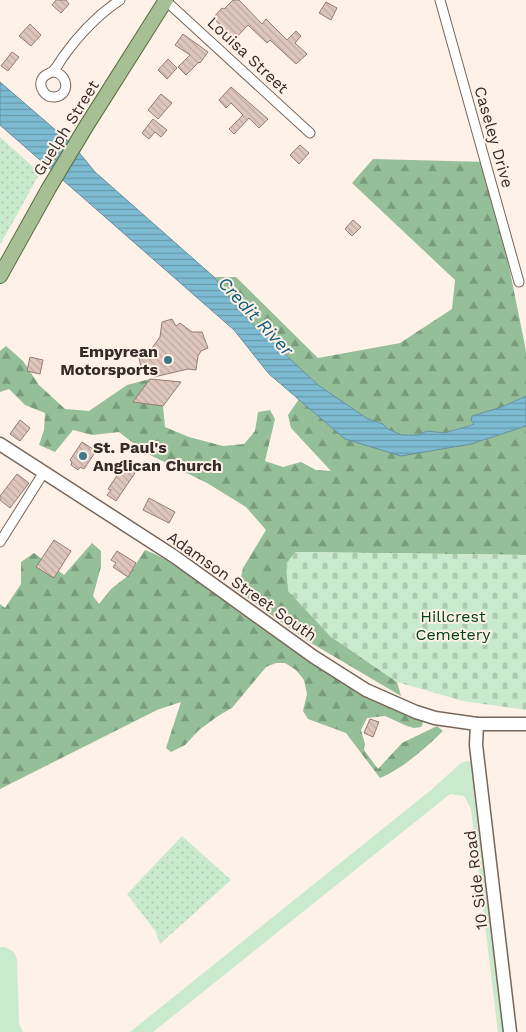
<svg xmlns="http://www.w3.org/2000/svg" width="526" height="1032" font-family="'Work Sans',sans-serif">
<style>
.green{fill:#c9eacc}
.forest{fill:url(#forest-firs)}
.cemetery{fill:url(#cemetery-stones)}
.park{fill:url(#park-dots)}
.water{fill:url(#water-rules);stroke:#67909e}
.building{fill:url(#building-back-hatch);stroke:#927c73}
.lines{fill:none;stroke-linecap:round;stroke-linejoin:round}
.street-casing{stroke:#786659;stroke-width:11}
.secondary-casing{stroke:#786659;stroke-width:15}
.primary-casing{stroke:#58703f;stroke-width:16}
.street{stroke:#fff;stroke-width:9}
.secondary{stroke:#fff;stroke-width:12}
.primary{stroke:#a7bf94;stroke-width:14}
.poi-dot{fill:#3b778e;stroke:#fef1e8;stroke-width:2}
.labels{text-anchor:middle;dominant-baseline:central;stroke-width:4;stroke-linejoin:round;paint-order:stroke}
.street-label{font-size:16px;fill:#332b26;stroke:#fef1e8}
.poi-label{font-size:16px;font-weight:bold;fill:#332b26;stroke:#fef1e8;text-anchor:end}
.park-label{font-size:16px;fill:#004414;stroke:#fef1e8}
.water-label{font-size:18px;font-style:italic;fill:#0d6078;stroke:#fef1e8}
</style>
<defs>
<pattern id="forest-firs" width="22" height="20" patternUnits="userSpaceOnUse" patternTransform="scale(1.25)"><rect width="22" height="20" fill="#94bf98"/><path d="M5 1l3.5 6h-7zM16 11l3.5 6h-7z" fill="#799b7c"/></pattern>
<pattern id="cemetery-stones" width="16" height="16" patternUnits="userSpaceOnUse" patternTransform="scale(1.25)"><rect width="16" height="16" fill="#c9eacc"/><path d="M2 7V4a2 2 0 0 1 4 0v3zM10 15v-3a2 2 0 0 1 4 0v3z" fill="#adc9af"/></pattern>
<pattern id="park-dots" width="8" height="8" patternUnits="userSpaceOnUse" patternTransform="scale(1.25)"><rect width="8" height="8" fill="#c9eacc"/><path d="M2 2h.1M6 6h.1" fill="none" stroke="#adc9af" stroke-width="1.8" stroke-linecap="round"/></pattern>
<pattern id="water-rules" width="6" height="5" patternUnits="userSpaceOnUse" patternTransform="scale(1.25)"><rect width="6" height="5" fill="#7dbbd2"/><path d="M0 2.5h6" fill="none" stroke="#6798aa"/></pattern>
<pattern id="building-back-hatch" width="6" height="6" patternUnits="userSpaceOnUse" patternTransform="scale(1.25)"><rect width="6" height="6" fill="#dec6bc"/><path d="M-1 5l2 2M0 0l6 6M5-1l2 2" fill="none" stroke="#bfaaa1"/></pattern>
</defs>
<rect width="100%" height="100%" fill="#fef1e8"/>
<g class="green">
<polygon points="467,761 469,761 472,765 503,1032 498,1032 471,809 464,796 450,794 153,1032 130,1032 431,790 461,763"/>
<polygon points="0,947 5,947 14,952 17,959 19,1024 23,1032 0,1032"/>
</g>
<g class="forest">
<polygon points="373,159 488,162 526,351 526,396 502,407 472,416 475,423 445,433 427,431 418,435 402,435 388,429 383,424 368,419 318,385 293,362 242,314 214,277 236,277 318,358 400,343 452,309 455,280 352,183"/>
<polygon points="6,346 23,361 39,385 65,409 89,411 127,385 150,379 133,402 163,406 165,427 189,437 223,446 244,444 255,431 258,412 270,410 275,419 265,461 283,467 301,462 316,470 331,471 291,428 288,415 299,399 345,439 471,444 526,426 526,555 295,552 330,636 397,682 401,696 306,640 238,591 243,568 266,530 246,507 207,483 146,453 119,432 92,435 73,430 55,452 39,445 44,430 45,413 25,405 9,389 0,392 0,351"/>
<path d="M92,543L101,551V567L93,596L99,604L111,589L129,575L145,550C164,557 180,569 197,581C228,602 257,625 287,646C331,677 372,699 421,720L423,723L421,727L414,728L407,726L385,716L367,718L361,730L365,744L364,750L378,769L402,743L437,726L443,731C424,749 404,768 380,778L346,733L308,719L303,711L307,694L304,680L296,670L285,663H276L266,667L232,708L218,716L199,730L185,745L171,752L166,748L181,702L157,710L0,789V604L5,608L21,584V562L34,553L64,575Z"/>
</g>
<polygon class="cemetery" points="295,552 526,555 526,710 463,701 397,682 330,636 288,591 286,564"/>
<g class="park">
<polygon points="0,137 40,173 0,245"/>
<polygon points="182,836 231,880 160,944 156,932 127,894"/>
</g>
<polygon class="water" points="0,82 73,145 95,172 214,277 242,314 318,385 368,419 383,424 388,429 402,435 418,435 427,431 445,433 474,424 471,421 472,416 502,407 526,396 526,426 471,444 401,456 345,439 269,374 234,330 0,125"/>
<g class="building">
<polygon points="56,0 66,0 69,4 61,13 52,5"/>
<polygon points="233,0 239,0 262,24 266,19 287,40 296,31 301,36 295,43 307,54 296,64 270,40 267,43 248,25 235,39 213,18 222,8 224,9"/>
<polygon points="326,2 337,8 331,20 319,13"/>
<polygon points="30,24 41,35 31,46 19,36"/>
<polygon points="183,34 208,52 200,63 199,62 186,75 178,67 190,55 175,45"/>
<polygon points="12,52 19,57 8,71 1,66"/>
<polygon points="168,59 177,68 167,79 158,70"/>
<polygon points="231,87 268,119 259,128 249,118 234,134 229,129 243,115 231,103 226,108 219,100"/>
<polygon points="161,94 172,103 158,119 148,110"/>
<polygon points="153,119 167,130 161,137 155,132 149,139 142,133"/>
<polygon points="300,145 309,153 299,164 290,155"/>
<polygon points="353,220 361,227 352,236 345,229"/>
<polygon points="172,319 176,326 180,323 192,332 202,332 208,348 201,351 198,356 196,370 188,369 154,377 148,365 141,367 139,358 150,354 149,348 152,348 160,337 162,322"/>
<polygon points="30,357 43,360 40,374 27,371"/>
<polygon points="150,379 181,382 163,406 133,402"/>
<polygon points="20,420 30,428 20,441 10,434"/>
<polygon points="82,442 96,451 84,469 80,467 78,470 71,465 72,462 70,460"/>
<polygon points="124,465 135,473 116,501 107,495 111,490 108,489"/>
<polygon points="17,474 29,483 10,508 0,500 0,496"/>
<polygon points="149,498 175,512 169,523 143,510"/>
<polygon points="54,540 71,551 54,578 36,567"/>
<polygon points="117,551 136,563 128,577 113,567 116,563 111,560"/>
<polygon points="370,719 379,722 373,737 364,733"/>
</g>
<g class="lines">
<g class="street-casing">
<g id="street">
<polyline points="165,0 310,133"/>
<polyline points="440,0 519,282"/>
<path d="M53,72C68,73 71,95 55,97C45,98 38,87 42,79C45,73 51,74 54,70C58,66 60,61 63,57C78,36 99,14 120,0"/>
<polyline points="0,542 44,472"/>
</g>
</g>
<g class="secondary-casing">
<g id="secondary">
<polyline points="0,444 175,557 314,657 366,690 416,712 435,718 477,724 526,724"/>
<polyline points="477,724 476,745 510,1032"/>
</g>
</g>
<g class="primary-casing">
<polyline id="primary" points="0,276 49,188 87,125 166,0"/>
</g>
<use href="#street" class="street"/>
<use href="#secondary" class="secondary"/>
<use href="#primary" class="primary"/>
</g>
<g class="poi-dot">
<circle cx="168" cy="360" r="5"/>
<circle cx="83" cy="456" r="5"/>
</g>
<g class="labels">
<g class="street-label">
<text transform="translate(248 55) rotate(43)">Louisa Street</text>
<text transform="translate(66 128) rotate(-58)">Guelph Street</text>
<text transform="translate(494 137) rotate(74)">Caseley Drive</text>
<text transform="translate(242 586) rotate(35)">Adamson Street South</text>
<text transform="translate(476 880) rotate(-97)">10 Side Road</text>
</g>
<g class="poi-label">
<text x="158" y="351">Empyrean<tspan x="158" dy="18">Motorsports</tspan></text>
<text x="93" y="447" text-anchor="start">St. Paul's<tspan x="93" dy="18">Anglican Church</tspan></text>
</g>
<g class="park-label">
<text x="453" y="616">Hillcrest<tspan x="453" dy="18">Cemetery</tspan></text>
</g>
<g class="water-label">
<text transform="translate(256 316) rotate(47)">Credit River</text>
</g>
</g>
</svg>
